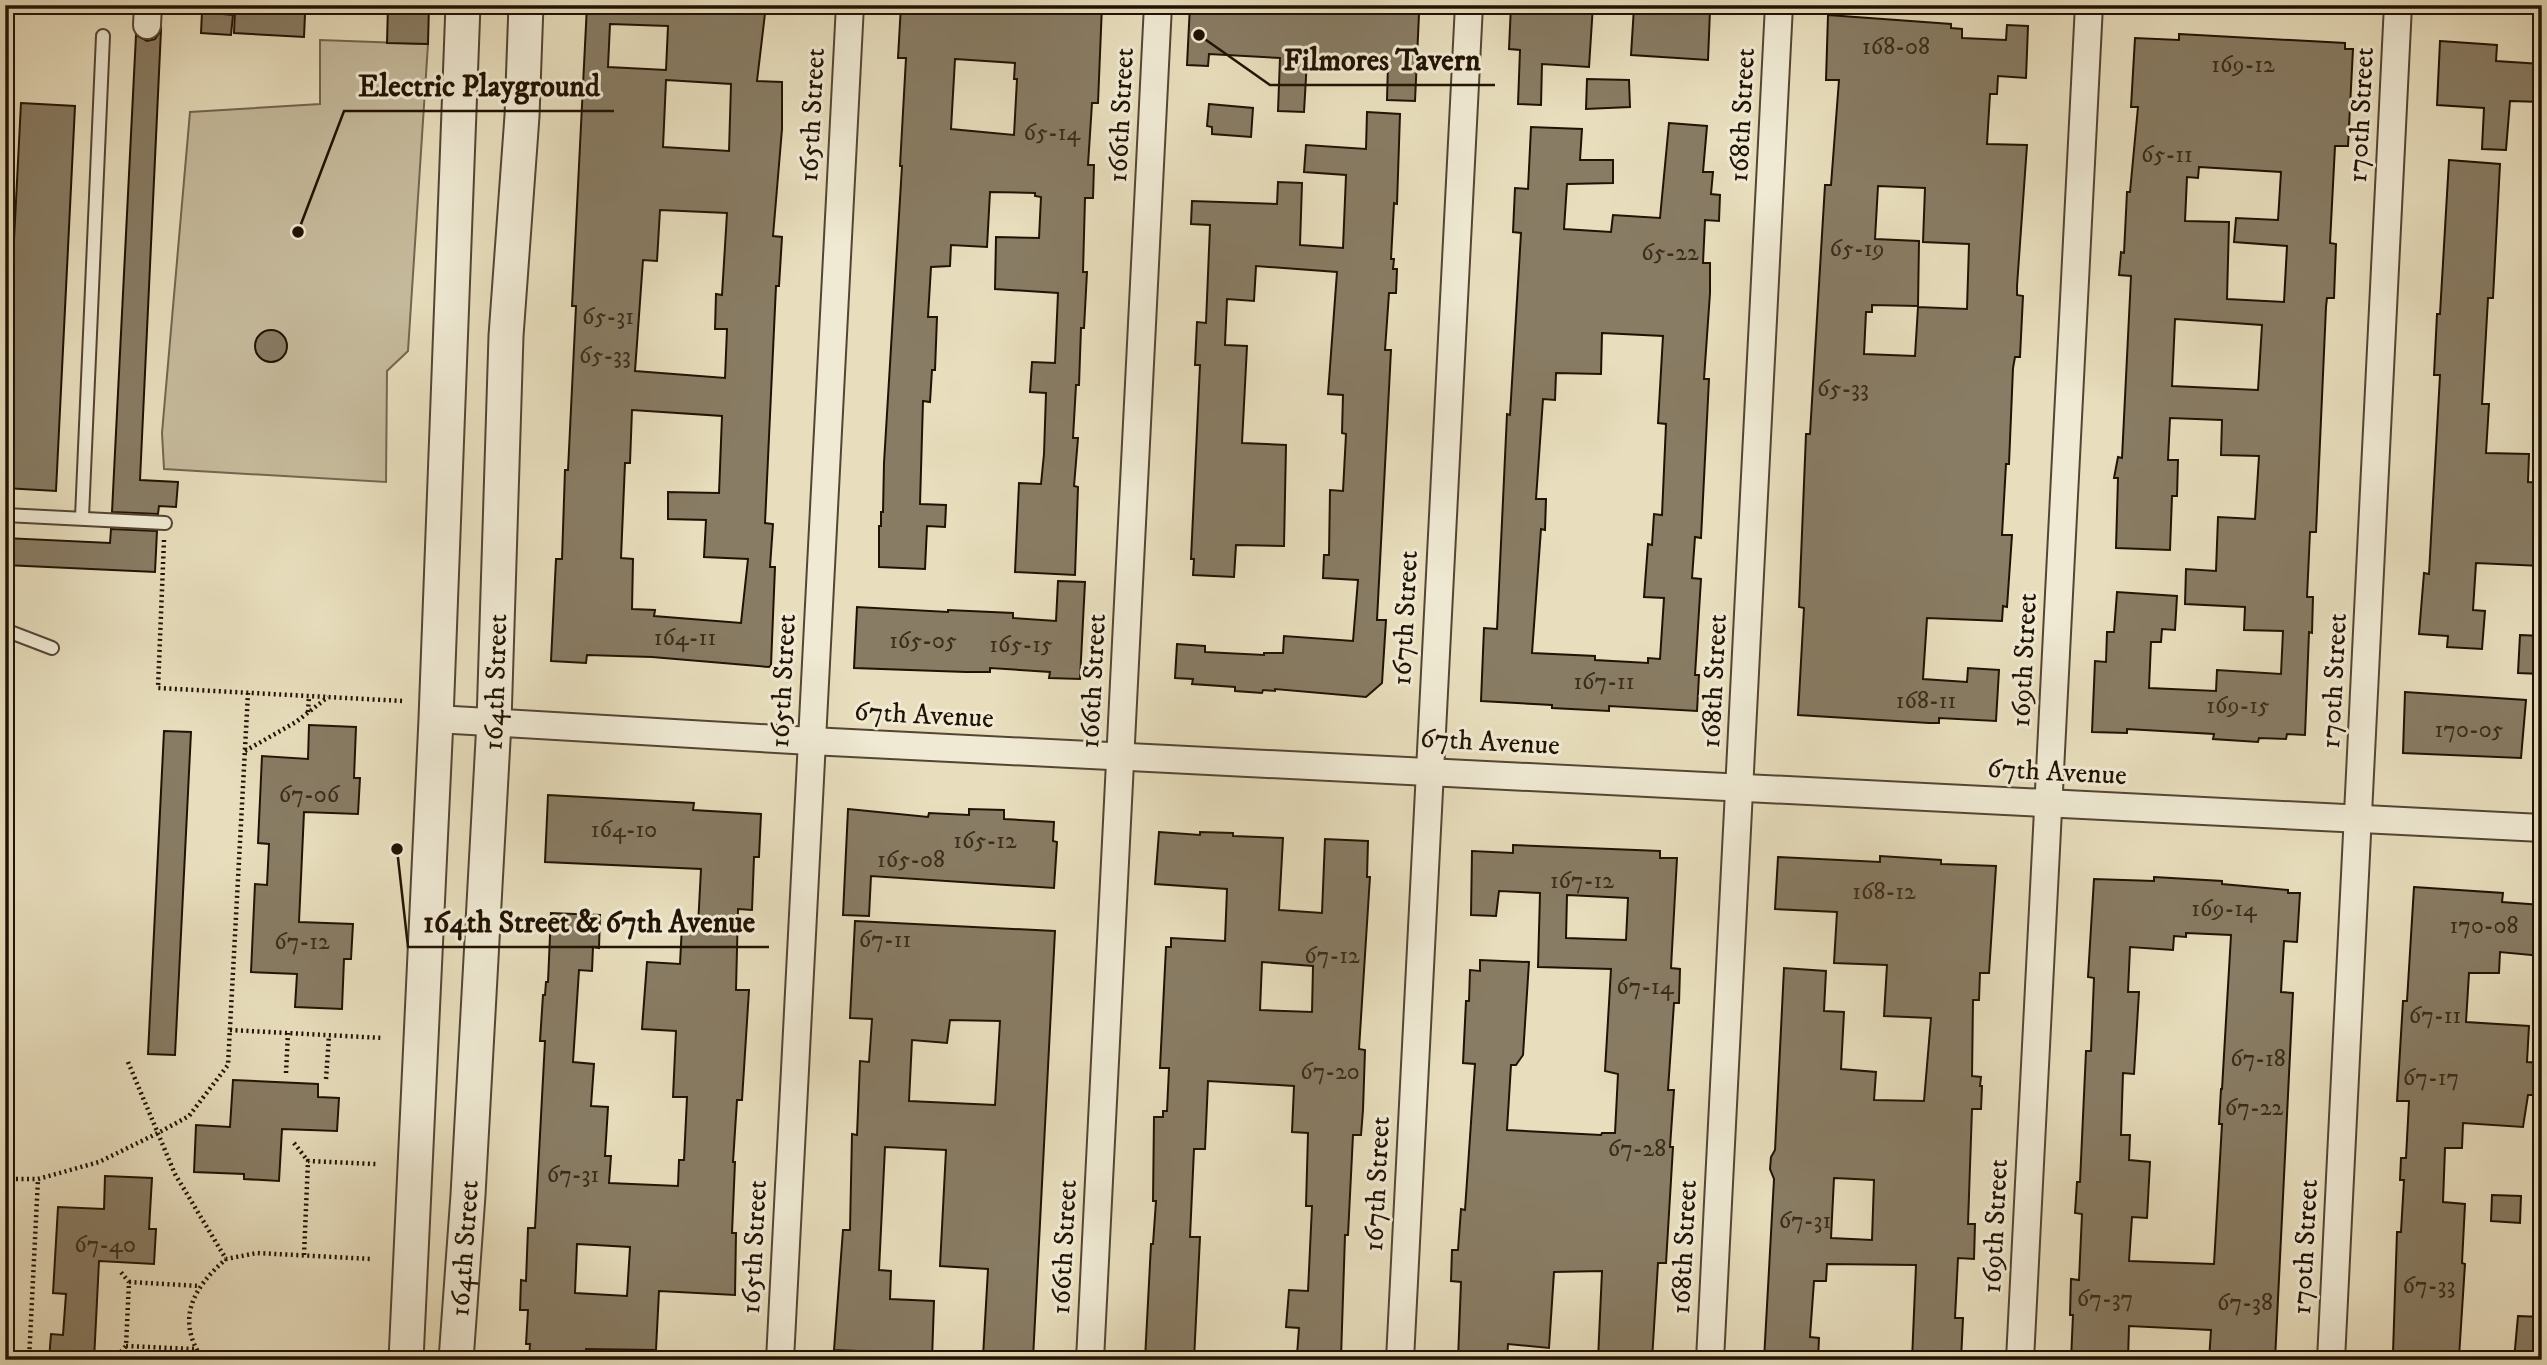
<svg xmlns="http://www.w3.org/2000/svg" width="2547" height="1365" font-family="'IM FELL DW Pica',serif">
<style>
.green{fill:#c6bb9d;stroke:#746650;stroke-width:2}
.building{fill:#887c64;stroke:#211203;stroke-width:2;fill-rule:evenodd}
.lines{fill:none;stroke-linecap:round;stroke-linejoin:round}
.service-casing{stroke:#534532;stroke-width:16}
.minor-casing{stroke:#534532;stroke-width:30}
.tertiary-casing{stroke:#534532;stroke-width:37}
.path{stroke:#211203;stroke-width:4.5;stroke-dasharray:2 3.5;stroke-linecap:butt}
.service{stroke:#f0ead4;stroke-width:12}
.minor{stroke:#f0ead4;stroke-width:26}
.tertiary{stroke:#f0ead4;stroke-width:33}
.labels{text-anchor:middle;dominant-baseline:central;stroke-width:6;stroke-linejoin:round;paint-order:stroke}
.number-label{font-size:24px;fill:#3b2c1b}
.street-label{font-size:28px;fill:#211203;stroke:#f0ead4}
.leader{fill:none;stroke:#211203;stroke-width:2.5}
.callout-dot{fill:#211203;stroke:#f0ead4;stroke-width:2.5}
.callout-label{font-size:30px;text-anchor:middle;font-weight:bold;fill:#211203;stroke:#f0ead4;stroke-width:6;stroke-linejoin:round;paint-order:stroke}
</style>
<rect width="100%" height="100%" fill="#e8debd"/>
<filter id="stains"><feTurbulence type="fractalNoise" baseFrequency=".00286" numOctaves="4"/><feColorMatrix values="0 0 0 0 .2 0 0 0 0 .09 0 0 0 0 .02 0 0 0 .5 -.17"/></filter>
<radialGradient id="worn" r=".72"><stop offset=".6" stop-color="#630" stop-opacity="0"/><stop offset="1" stop-color="#630" stop-opacity=".3"/></radialGradient>
<polygon class="green" points="320,40 428,44 408,351 387,371 386,482 164,469 162,433 190,112 320,104"/>
<g class="building">
<polygon points="388,5 429,5 428,44 387,43"/>
<path d="M587,5H766L757,81L782,82V129L773,236L782,237L779,286H776L765,523L773,524L770,567H775L771,665L769,667L652,657L587,655L586,663L551,661L556,559H562L565,470H568L575,327L576,306H572ZM610,24L668,26L666,70L608,67ZM666,80L731,84L729,151L663,147ZM660,210L727,213L722,295L716,294L715,329H727L725,378L635,371L643,260L657,261ZM632,410L722,416L719,493L668,492V519L706,520L704,557L748,559L741,623L654,616L655,610L632,609L633,559L621,558L625,463H630Z"/>
<path d="M901,5H1102L1098,103H1092L1088,165H1094L1093,198H1085L1083,272H1087L1084,328H1081L1079,385H1076L1073,438H1078L1074,486L1078,487L1075,575L1015,572L1019,483L1041,484L1044,454L1046,393L1030,392L1032,362L1055,363L1058,293L995,289L996,237L1039,238L1041,197L1035,196V193L990,192L987,247L951,245L950,266L931,267L928,317H937L935,370H932L930,402L923,401L920,504L946,505L945,527L927,526L925,569L879,567V526H881V512H883L884,463L902,166H900L906,58H898ZM955,59L1015,63L1014,79H1017L1014,135L951,129Z"/>
<polygon points="1190,5 1380,5 1380,12 1419,14 1415,101 1387,100 1388,63 1307,60 1304,112 1278,111 1280,58 1209,54 1208,66 1187,65"/>
<polygon points="1511,5 1593,5 1589,67 1542,64 1541,105 1518,104 1520,50 1509,49"/>
<polygon points="1634,7 1710,10 1708,60 1631,55"/>
<polygon points="235,10 305,14 304,37 234,33"/>
<polygon points="202,12 233,15 231,35 201,33"/>
<path d="M1828,15L1951,24V28L1962,29V38L2006,40L2007,25L2028,26L2026,78L1998,76L1997,94H1990L1987,144L2027,145L2017,286V295L2023,296L2020,357H2015L2013,368L2009,464H2006L2002,535H2012L2007,607L2003,606L2002,621L1927,618L1923,679L1967,682L1968,668L1999,670L1996,721L1939,718V723H1929L1798,715L1804,608L1799,607L1806,434H1810L1825,185H1831L1839,80H1826ZM1878,186L1925,188L1923,242L1969,244L1967,309L1918,307L1915,356L1864,354L1866,312H1872V305L1918,306L1919,241L1875,239Z"/>
<polygon points="161,30 140,480 178,482 176,507 159,506 158,514 112,512 136,35 147,41 155,39"/>
<path d="M2179,34L2345,43V49H2353L2348,146H2335L2330,243L2336,244L2334,298H2327L2326,307L2316,532H2310L2307,597H2313L2312,633L2309,632L2305,735L2287,734L2286,739L2259,738L2258,742L2213,739L2214,734L2127,729V733L2092,732L2095,661L2106,662L2107,632H2114L2117,592L2177,596L2175,630L2162,629L2161,642H2151L2149,688L2216,691L2217,670L2281,674L2283,631L2244,630L2245,607L2185,604L2186,569L2216,571L2218,517L2255,519L2259,456L2221,455L2222,420L2170,418L2168,460H2178L2177,496H2172L2170,550L2116,548L2118,478H2114L2118,457L2122,458L2131,276L2119,275L2121,252L2124,253L2127,192H2130L2138,107H2131L2135,38L2179,40ZM2199,167L2281,172L2278,220L2236,218L2234,242L2287,246L2284,302L2227,299L2229,222L2185,221L2187,177L2198,178ZM2175,319L2262,325L2258,390L2172,386Z"/>
<polygon points="2440,41 2497,45 2496,61 2542,64 2542,102 2510,101 2506,150 2482,149 2484,108 2437,105"/>
<polygon points="1587,79 1629,80 1630,107 1586,109"/>
<polygon points="21,103 75,106 56,491 5,488 5,416"/>
<polygon points="1209,104 1253,108 1251,137 1212,134 1212,127 1207,126"/>
<polygon points="1367,112 1400,114 1397,204 1394,203 1391,259 1394,259 1393,269 1397,269 1396,293 1389,293 1385,350 1391,350 1377,620 1386,620 1382,683 1366,697 1275,689 1275,691 1263,690 1262,693 1235,691 1235,687 1192,684 1193,679 1175,678 1177,644 1205,646 1205,652 1264,655 1264,653 1283,653 1284,636 1353,641 1358,580 1323,578 1324,555 1329,555 1330,490 1343,491 1346,434 1342,433 1343,395 1328,394 1337,272 1256,266 1254,301 1227,299 1225,345 1247,346 1242,443 1286,445 1284,546 1236,545 1234,577 1193,575 1194,559 1191,559 1200,365 1195,365 1197,322 1206,323 1210,225 1191,224 1192,201 1277,204 1278,182 1302,183 1300,245 1343,248 1346,175 1304,172 1306,145 1366,149"/>
<path d="M1669,123L1707,126L1703,172H1713L1711,194L1720,195L1719,221L1705,220L1703,263H1710V293L1704,379H1709L1701,538L1695,537L1692,578L1701,579L1695,675H1699L1697,711L1609,706V711L1552,708V705L1481,701L1484,628L1497,629L1507,414L1510,415L1521,233L1513,232L1515,188L1528,189L1531,127L1582,129L1580,160H1613V183L1567,184L1564,229L1611,232L1613,215L1660,218ZM1602,333L1663,336L1658,423L1666,424L1662,515L1654,514L1652,545L1648,544L1644,597L1664,598L1660,659L1648,658V663L1595,660V656L1532,653L1541,529L1545,530L1546,499H1536L1543,399L1555,400L1556,373L1601,374Z"/>
<polygon points="2449,160 2500,164 2493,298 2488,298 2482,404 2489,404 2486,453 2529,454 2528,482 2542,483 2542,566 2476,563 2473,610 2485,611 2482,649 2447,647 2448,636 2419,634 2424,573 2429,574 2440,375 2434,375 2437,314 2440,314"/>
<circle cx="271" cy="346" r="16"/>
<polygon points="111,529 157,531 155,572 5,565 5,538 110,543"/>
<polygon points="1058,581 1085,582 1080,679 1049,678 1050,672 990,668 990,672 966,672 854,668 857,607 948,612 948,610 1013,613 1013,618 1056,621"/>
<polygon points="2520,635 2542,636 2542,674 2518,673"/>
<polygon points="2405,692 2526,700 2521,758 2403,753"/>
<polygon points="309,725 356,727 354,778 360,778 358,814 304,812 299,922 353,924 351,959 344,959 342,1009 295,1007 297,974 251,972 255,884 267,885 269,844 258,843 262,756 308,759"/>
<polygon points="164,731 191,732 175,1055 148,1054"/>
<path d="M548,795L694,803L693,810L761,814L759,857H754L752,910L738,909L736,990H749L742,1100H737L733,1162H735L732,1233H736L735,1295L659,1291L656,1350L586,1349V1360H529L530,1344H526L528,1310H520L521,1280L526,1281L528,1228H535L545,1041H540L543,995H545L546,982H548L551,913L600,915L599,948L593,947L592,971L579,970L573,1062L594,1064L591,1106L608,1107L605,1156H611L609,1183L678,1186L679,1160H684L687,1097H673L676,1031L642,1029L647,962L680,964L682,925L698,926L701,869L545,862ZM577,1244L630,1247L627,1296L575,1293Z"/>
<polygon points="848,809 928,817 929,813 969,815 969,809 1004,810 1004,819 1054,822 1053,841 1057,842 1054,888 871,876 869,916 843,915"/>
<path d="M1159,832L1200,835V832L1233,833V836L1283,838L1279,910L1322,913L1325,839L1368,841L1367,877H1370L1369,892L1359,1049L1365,1050L1363,1110L1361,1135H1353L1348,1235H1345L1341,1358L1297,1355L1299,1328L1286,1327L1289,1290L1308,1291L1312,1206H1306L1308,1133L1292,1132L1294,1086L1208,1081L1205,1149H1194L1190,1237H1200L1194,1360H1145L1151,1244H1153L1156,1201H1153L1154,1117H1163V1111H1167L1169,1068H1160L1166,947H1171V938L1225,941L1227,889L1155,884ZM1262,962L1313,966L1312,1012L1260,1010Z"/>
<path d="M1513,845L1660,851V858H1677L1671,968L1680,969L1679,1003H1674L1668,1090H1674L1670,1147H1673L1666,1263H1658L1652,1360H1598L1602,1271L1554,1272L1549,1348L1508,1344L1507,1360H1458L1461,1282L1451,1281L1452,1250H1458L1461,1209L1465,1210L1475,1064L1463,1063L1466,1001H1469L1470,970L1480,971V960L1529,962L1523,1055L1516,1065H1511L1507,1130L1601,1135L1602,1133H1615L1618,1074L1605,1071L1611,969L1538,967L1540,893L1499,891L1496,916L1471,915L1472,851L1513,853ZM1567,895L1628,898L1626,940L1566,938Z"/>
<path d="M1880,856L1941,860V864L1996,866L1989,973H1980L1979,1000H1973L1972,1076L1981,1077L1980,1086H1982L1981,1109H1972L1968,1224H1975L1974,1259L1958,1258L1955,1318H1963L1961,1360H1912L1916,1265L1827,1264L1826,1281H1814L1810,1337L1819,1338L1818,1360H1764L1774,1179L1770,1169L1771,1157L1775,1150L1784,968L1826,971L1824,1011L1844,1012L1841,1069L1876,1072L1874,1100L1924,1101L1931,1018L1884,1016L1887,965L1834,963L1837,912L1775,909L1778,857L1880,862ZM1834,1178L1874,1180L1872,1240L1831,1238Z"/>
<path d="M2154,877L2222,881V884L2288,890V893H2300L2297,942L2284,941L2281,992L2293,993L2275,1360H2209L2211,1330L2129,1326L2128,1360H2071L2073,1315H2070L2071,1279L2079,1280L2082,1214L2075,1213L2077,1182H2080L2086,1051H2091L2094,978L2088,977L2094,879L2154,881ZM2186,933L2231,935L2222,1089H2221L2219,1124H2222L2214,1264L2129,1261L2132,1217L2147,1218L2150,1162L2129,1160L2130,1135H2121L2123,1073L2134,1074L2139,992H2128L2130,947L2173,950L2174,936L2186,937Z"/>
<polygon points="2414,887 2503,893 2502,902 2542,905 2542,956 2500,952 2499,973 2469,973 2466,1022 2529,1026 2527,1062 2542,1063 2542,1095 2528,1095 2523,1127 2463,1123 2462,1148 2445,1148 2443,1202 2465,1204 2462,1263 2465,1264 2459,1357 2393,1353 2397,1232 2401,1232 2404,1180 2400,1180 2401,1158 2406,1158 2409,1101 2397,1101 2403,1001 2407,1001"/>
<path d="M855,921L1055,931L1033,1359L983,1357L988,1269L940,1266L946,1150L885,1147L879,1270L891,1271L890,1299L934,1301L932,1360H906V1353L834,1350L843,1230H850L852,1134L857,1135L860,1061L869,1062L872,1019L850,1018ZM950,1020L1000,1021L995,1105L909,1101L912,1040L947,1043Z"/>
<polygon points="233,1080 318,1084 318,1097 339,1098 337,1131 282,1129 279,1181 244,1179 244,1174 194,1172 196,1125 230,1127"/>
<polygon points="105,1176 152,1178 149,1229 156,1229 154,1264 99,1261 94,1360 49,1360 51,1334 63,1335 66,1294 53,1293 58,1207 104,1209"/>
<polygon points="2492,1195 2521,1196 2520,1223 2491,1221"/>
<polygon points="2518,1316 2542,1317 2542,1360 2514,1360"/>
</g>
<g class="lines">
<g class="service-casing">
<g id="service">
<polyline points="5,515 165,523"/>
<polyline points="82,517 103,36"/>
<polyline points="5,630 52,648"/>
</g>
</g>
<g class="minor-casing">
<g id="minor">
<polyline points="147,25 148,5"/>
<polyline points="436,719 811,741 2542,828"/>
<polyline points="780,1360 850,5"/>
<polyline points="1090,1360 1158,5"/>
<polyline points="1400,1360 1469,5"/>
<polyline points="1710,1360 1779,5"/>
<polyline points="2020,1360 2089,5"/>
<polyline points="2331,1360 2398,5"/>
</g>
</g>
<g class="tertiary-casing">
<g id="tertiary">
<polyline points="406,1360 436,719 463,5"/>
<path id="s1" d="M456,1360L468,1195L494,722L506,336L522,116L526,5"/>
</g>
</g>
<g class="path">
<polyline points="164,540 158,688 403,701"/>
<polyline points="308,712 309,696"/>
<polyline points="245,751 296,722 328,697"/>
<polyline points="230,1030 383,1038"/>
<polyline points="5,1048 9,1048 13,993"/>
<polyline points="128,1062 175,1174 226,1259 257,1253 372,1259"/>
<polyline points="286,1073 288,1033"/>
<polyline points="326,1079 329,1036"/>
<polyline points="294,1143 308,1161"/>
<polyline points="5,1179 38,1179 99,1162 158,1133 189,1116 228,1065 248,693"/>
<polyline points="304,1255 308,1161 376,1164"/>
<polyline points="129,1282 200,1286"/>
<polyline points="126,1346 195,1349"/>
<polyline points="117,1356 126,1346 129,1282 120,1271"/>
<polyline points="29,1360 38,1179"/>
<path d="M203,1360C175,1319 193,1288 226,1259"/>
</g>
<use href="#service" class="service"/>
<use href="#minor" class="minor"/>
<use href="#tertiary" class="tertiary"/>
</g>
<g class="labels">
<g class="number-label">
<text x="1896" y="47">168-08</text>
<text x="2243" y="65">169-12</text>
<text x="1052" y="133">65-14</text>
<text x="2167" y="155">65-11</text>
<text x="1857" y="249">65-19</text>
<text x="1670" y="253">65-22</text>
<text x="608" y="317">65-31</text>
<text x="605" y="356">65-33</text>
<text x="1843" y="389">65-33</text>
<text x="685" y="638">164-11</text>
<text x="923" y="641">165-05</text>
<text x="1021" y="645">165-15</text>
<text x="1604" y="682">167-11</text>
<text x="1926" y="701">168-11</text>
<text x="2238" y="706">169-15</text>
<text x="2469" y="730">170-05</text>
<text x="309" y="795">67-06</text>
<text x="624" y="830">164-10</text>
<text x="985" y="841">165-12</text>
<text x="911" y="860">165-08</text>
<text x="1582" y="881">167-12</text>
<text x="1884" y="892">168-12</text>
<text x="2224" y="909">169-14</text>
<text x="2484" y="926">170-08</text>
<text x="885" y="940">67-11</text>
<text x="302" y="942">67-12</text>
<text x="1332" y="956">67-12</text>
<text x="1645" y="987">67-14</text>
<text x="2435" y="1016">67-11</text>
<text x="2258" y="1059">67-18</text>
<text x="1330" y="1072">67-20</text>
<text x="2431" y="1078">67-17</text>
<text x="2254" y="1108">67-22</text>
<text x="1637" y="1149">67-28</text>
<text x="573" y="1175">67-31</text>
<text x="1805" y="1221">67-31</text>
<text x="105" y="1245">67-40</text>
<text x="2429" y="1286">67-33</text>
<text x="2105" y="1299">67-37</text>
<text x="2245" y="1303">67-38</text>
</g>
<g class="street-label">
<text transform="translate(812 115) rotate(-87)">165th Street</text>
<text transform="translate(1121 115) rotate(-87)">166th Street</text>
<text transform="translate(1742 115) rotate(-87)">168th Street</text>
<text transform="translate(2361 115) rotate(-87)">170th Street</text>
<text transform="translate(1405 618) rotate(-87)">167th Street</text>
<text transform="translate(2024 660) rotate(-87)">169th Street</text>
<text transform="translate(783 681) rotate(-87)">165th Street</text>
<text transform="translate(1093 681) rotate(-87)">166th Street</text>
<text transform="translate(1714 681) rotate(-87)">168th Street</text>
<text transform="translate(2334 681) rotate(-87)">170th Street</text>
<text stroke="none"><textPath href="#s1" startOffset="679">164th Street</textPath></text>
<text transform="translate(924 715) rotate(3)">67th Avenue</text>
<text transform="translate(1490 742) rotate(3)">67th Avenue</text>
<text transform="translate(2057 772) rotate(3)">67th Avenue</text>
<text transform="translate(1377 1184) rotate(-87)">167th Street</text>
<text transform="translate(1995 1226) rotate(-87)">169th Street</text>
<text transform="translate(754 1247) rotate(-87)">165th Street</text>
<text transform="translate(1064 1247) rotate(-87)">166th Street</text>
<text transform="translate(1684 1247) rotate(-87)">168th Street</text>
<text transform="translate(2305 1247) rotate(-87)">170th Street</text>
<text stroke="none"><textPath href="#s1" startOffset="112">164th Street</textPath></text>
</g>
</g>
<path class="leader" d="M1199 35L1270 85H1495M298 232L344 111H614M397 849L408 947H769"/>
<g class="callout-dot">
<circle cx="1199" cy="35" r="7"/>
<circle cx="298" cy="232" r="7"/>
<circle cx="397" cy="849" r="7"/>
</g>
<g class="callout-label">
<text x="1382" y="70">Filmores Tavern</text>
<text x="479" y="96">Electric Playground</text>
<text x="589" y="932">164th Street &amp; 67th Avenue</text>
</g>
<rect width="2547" height="1365" fill="none" stroke="#e8debd" stroke-width="28"/>
<rect x="7" y="7" width="2533" height="1351" fill="none" stroke="#211203" stroke-width="3.5"/>
<rect x="14" y="14" width="2519" height="1337" fill="none" stroke="#211203" stroke-width="2"/>
<rect width="100%" height="100%" filter="url(#stains)"/>
<rect width="100%" height="100%" fill="url(#worn)"/>
</svg>
